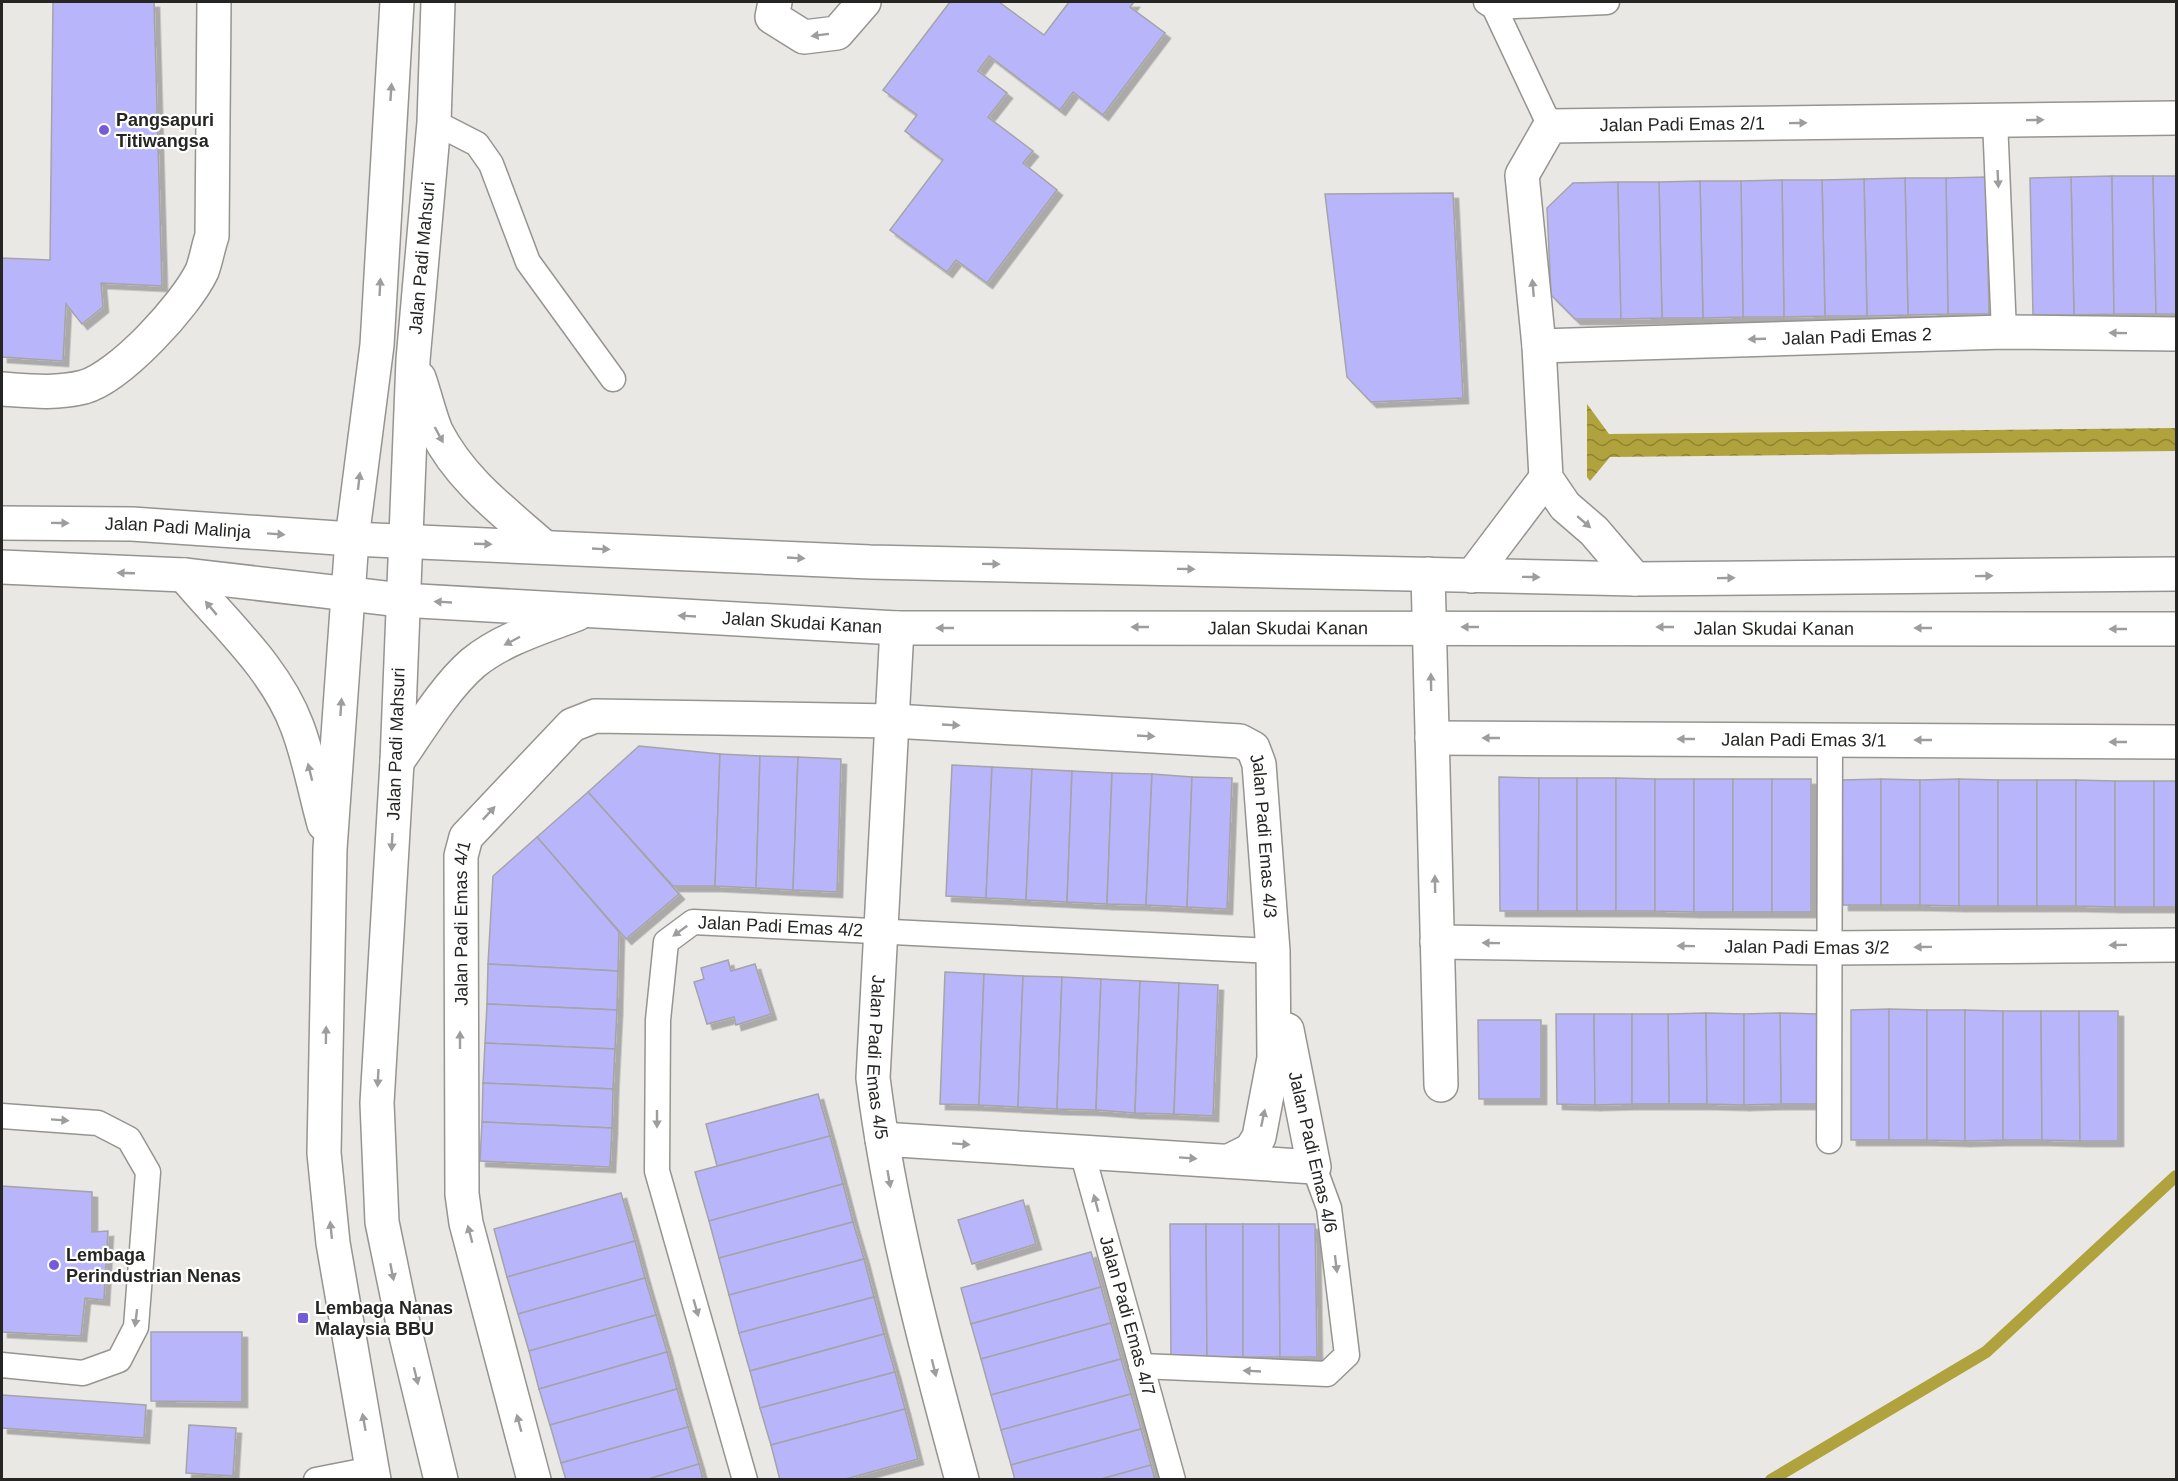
<svg xmlns="http://www.w3.org/2000/svg" width="2178" height="1481" font-family="Helvetica,sans-serif">
<style>
.water{fill:url(#water-waves)}
.lines{fill:none;stroke-linecap:round;stroke-linejoin:round}
.stream{stroke:#b0a23c;stroke-width:12}
.building{fill:#b9b5fa;stroke:#a4a4a8;stroke-width:1.5;filter:url(#shadow)}
.lane-casing{stroke:#959491;stroke-width:27}
.street-casing{stroke:#959491;stroke-width:36}
.secondary-casing{stroke:#959491;stroke-width:36}
.lane{stroke:#fff;stroke-width:24}
.street{stroke:#fff;stroke-width:33}
.secondary{stroke:#fff;stroke-width:33}
.oneway{fill:#9d9d9c}
.poi-dot{fill:#725dd7;stroke:#fff;stroke-width:2}
.labels{text-anchor:middle;dominant-baseline:central;stroke-width:4.5;stroke-linejoin:round;paint-order:stroke}
.poi-label{font-size:18px;font-weight:bold;fill:#252523;stroke:#fff;text-anchor:start}
.street-label{font-size:18px;fill:#252523;stroke:#fff}
</style>
<defs>
<pattern id="water-waves" width="16" height="10" patternUnits="userSpaceOnUse" patternTransform="scale(1.5)"><rect width="16" height="10" fill="#b0a23c"/><path d="M0 5q4-4 8 0t8 0" fill="none" stroke="#8f8432"/></pattern>
<filter id="shadow"><feDropShadow dx="5.5" dy="5.5" stdDeviation="0" flood-color="#0004"/></filter>
</defs>
<rect width="100%" height="100%" fill="#e9e8e5"/>
<polygon class="water" points="1587,404 1609,434 2176,428 2176,451 1610,457 1590,481 1587,477"/>
<g class="lines">
<polyline class="stream" points="1771,1480 1986,1352 2176,1176"/>
</g>
<g class="building">
<polygon points="53,2 154,2 162,286 101,283 103,307 82,324 66,304 63,361 2,357 2,258 50,260"/>
<polygon points="950,2 999,2 1044,35 1069,2 1134,2 1130,7 1165,33 1103,115 1073,92 1060,110 989,56 978,71 1007,93 988,117 1033,151 1023,163 1057,190 987,283 956,260 947,272 890,230 943,160 905,131 917,115 883,90"/>
<polygon points="2112,176 2114,314 2074,315 2071,177"/>
<polygon points="2112,176 2153,176 2156,314 2114,314"/>
<polygon points="2153,176 2176,176 2176,314 2156,314"/>
<polygon points="1986,177 1989,314 1948,314 1946,178"/>
<polygon points="2071,177 2074,315 2033,315 2030,178"/>
<polygon points="1905,178 1946,178 1948,314 1908,315"/>
<polygon points="1905,178 1908,315 1867,316 1864,179"/>
<polygon points="1864,179 1867,316 1825,316 1822,180"/>
<polygon points="1782,180 1822,180 1825,316 1784,317"/>
<polygon points="1782,180 1784,317 1743,317 1741,181"/>
<polygon points="1700,181 1741,181 1743,317 1703,318"/>
<polygon points="1700,181 1703,318 1662,318 1659,182"/>
<polygon points="1618,182 1621,319 1575,319 1551,295 1547,208 1573,183"/>
<polygon points="1618,182 1659,182 1662,318 1621,319"/>
<polygon points="1453,193 1463,398 1371,402 1347,377 1325,194"/>
<polygon points="639,746 720,754 715,886 673,886 588,792"/>
<polygon points="720,754 760,756 756,888 715,886"/>
<polygon points="760,756 798,757 793,890 756,888"/>
<polygon points="798,757 841,759 837,892 793,890"/>
<polygon points="952,765 992,767 986,898 946,896"/>
<polygon points="992,767 1032,769 1026,900 986,898"/>
<polygon points="1032,769 1072,771 1067,902 1026,900"/>
<polygon points="1072,771 1112,773 1107,904 1067,902"/>
<polygon points="1112,773 1152,774 1146,905 1107,904"/>
<polygon points="1152,774 1192,777 1187,907 1146,905"/>
<polygon points="1192,777 1232,778 1227,909 1187,907"/>
<polygon points="1499,777 1539,778 1538,911 1500,911"/>
<polygon points="1539,778 1577,778 1577,911 1538,911"/>
<rect x="1577" y="778" width="39" height="133"/>
<polygon points="1616,778 1655,779 1655,911 1616,911"/>
<polygon points="1655,779 1694,779 1694,912 1655,911"/>
<rect x="1694" y="779" width="39" height="133"/>
<rect x="1733" y="779" width="39" height="133"/>
<rect x="1772" y="779" width="39" height="133"/>
<polygon points="1881,779 1881,905 1843,905 1842,780"/>
<polygon points="1881,779 1920,780 1920,905 1881,905"/>
<polygon points="1959,779 1959,906 1920,905 1920,780"/>
<polygon points="1959,779 1998,780 1998,906 1959,906"/>
<rect x="1998" y="780" width="39" height="126"/>
<rect x="2037" y="780" width="39" height="126"/>
<polygon points="2076,780 2115,781 2115,907 2076,906"/>
<rect x="2115" y="781" width="39" height="126"/>
<rect x="2154" y="781" width="22" height="126"/>
<polygon points="588,792 679,894 626,939 537,837"/>
<polygon points="537,837 619,932 618,971 488,964 493,876"/>
<polygon points="728,960 731,971 755,964 771,1014 736,1025 734,1017 707,1024 694,982 704,979 701,968"/>
<polygon points="488,964 618,971 617,1010 487,1004"/>
<polygon points="945,972 984,974 979,1105 940,1104"/>
<polygon points="984,974 1023,976 1018,1107 979,1105"/>
<polygon points="1023,976 1062,977 1057,1109 1018,1107"/>
<polygon points="1062,977 1101,979 1096,1110 1057,1109"/>
<polygon points="1101,979 1140,981 1135,1113 1096,1110"/>
<polygon points="1140,981 1179,983 1174,1114 1135,1113"/>
<polygon points="1179,983 1218,985 1213,1116 1174,1114"/>
<polygon points="487,1004 617,1010 615,1049 485,1043"/>
<polygon points="1889,1009 1889,1140 1851,1140 1851,1010"/>
<polygon points="1889,1009 1927,1010 1927,1140 1889,1140"/>
<polygon points="1927,1010 1965,1010 1965,1141 1927,1140"/>
<polygon points="1965,1010 2003,1011 2003,1140 1965,1141"/>
<polygon points="2003,1011 2041,1011 2042,1140 2003,1140"/>
<polygon points="2041,1011 2079,1011 2080,1141 2042,1140"/>
<polygon points="2079,1011 2118,1011 2118,1141 2080,1141"/>
<polygon points="1706,1013 1707,1104 1669,1104 1668,1014"/>
<polygon points="1706,1013 1744,1014 1744,1105 1707,1104"/>
<polygon points="1780,1013 1818,1014 1819,1104 1781,1104"/>
<polygon points="1780,1013 1781,1104 1744,1105 1744,1014"/>
<polygon points="1556,1014 1594,1014 1595,1105 1557,1104"/>
<polygon points="1594,1014 1632,1014 1632,1104 1595,1105"/>
<polygon points="1632,1014 1668,1014 1669,1104 1632,1104"/>
<polygon points="1478,1020 1541,1020 1541,1099 1479,1099"/>
<polygon points="485,1043 615,1049 613,1089 483,1083"/>
<polygon points="483,1083 613,1089 612,1128 482,1122"/>
<polygon points="818,1094 830,1136 717,1166 706,1124"/>
<polygon points="482,1122 612,1128 610,1167 480,1161"/>
<polygon points="830,1136 843,1184 709,1221 695,1172"/>
<polygon points="843,1184 853,1222 719,1258 709,1221"/>
<polygon points="2,1186 92,1192 92,1232 108,1231 104,1300 85,1298 81,1336 2,1332"/>
<polygon points="621,1193 635,1241 507,1277 494,1229"/>
<polygon points="1023,1200 1036,1244 972,1264 958,1220"/>
<polygon points="853,1222 864,1259 729,1295 719,1258"/>
<polygon points="1170,1224 1206,1224 1207,1357 1171,1358"/>
<polygon points="1206,1224 1243,1224 1243,1357 1207,1357"/>
<polygon points="1243,1224 1279,1224 1280,1357 1243,1357"/>
<polygon points="1279,1224 1315,1224 1317,1357 1280,1357"/>
<polygon points="635,1241 645,1278 518,1314 507,1277"/>
<polygon points="1091,1252 1101,1287 971,1324 961,1288"/>
<polygon points="864,1259 874,1297 739,1333 729,1295"/>
<polygon points="645,1278 656,1315 529,1351 518,1314"/>
<polygon points="1101,1287 1111,1323 981,1359 971,1324"/>
<polygon points="874,1297 884,1334 750,1371 739,1333"/>
<polygon points="656,1315 667,1352 539,1389 529,1351"/>
<polygon points="1111,1323 1121,1359 991,1395 981,1359"/>
<polygon points="151,1332 242,1332 242,1402 151,1401"/>
<polygon points="884,1334 895,1372 760,1408 750,1371"/>
<polygon points="667,1352 677,1389 550,1425 539,1389"/>
<polygon points="1121,1359 1131,1394 1001,1430 991,1395"/>
<polygon points="895,1372 905,1409 771,1445 760,1408"/>
<polygon points="677,1389 688,1427 561,1463 550,1425"/>
<polygon points="1131,1394 1141,1429 1011,1465 1001,1430"/>
<polygon points="2,1395 146,1405 144,1438 2,1428"/>
<polygon points="905,1409 918,1459 842,1480 780,1480 771,1445"/>
<polygon points="189,1425 236,1428 233,1476 186,1473"/>
<polygon points="688,1427 699,1464 645,1480 566,1480 561,1463"/>
<polygon points="1141,1429 1151,1465 1098,1480 1015,1480 1011,1465"/>
<polygon points="699,1464 703,1480 645,1480"/>
<polygon points="1151,1465 1155,1480 1098,1480"/>
</g>
<g class="lines">
<g class="lane-casing">
<g id="lane">
<polyline points="1486,2 1494,7 1550,126"/>
<polyline points="1494,7 1607,2"/>
<polyline points="1995,120 2004,332"/>
<polyline points="434,122 477,144 491,164 528,262 613,379"/>
<polyline points="2,1116 98,1123 129,1139 148,1172 136,1327 119,1360 83,1373 2,1365"/>
<polyline points="1829,1141 1830,740"/>
<path id="s1" d="M1082,1152L1173,1480"/>
<polyline points="1141,1366 1327,1374 1347,1355 1329,1208 1314,1167"/>
<polyline points="316,1480 372,1469"/>
<path id="s2" d="M745,1480L657,1171L658,1020L666,942L693,922L1273,951"/>
</g>
</g>
<g class="street-casing">
<g id="street">
<polyline points="775,2 772,17 804,37 837,33 864,2"/>
<path id="s3" d="M1539,346L2004,332L2176,334"/>
<path d="M2,389C30,391 56,394 84,387C120,377 186,305 202,271C206,261 208,247 212,236L214,2"/>
<path id="s4" d="M2,523L132,524L352,539"/>
<polyline points="2,567 184,575 350,594"/>
<polyline points="1428,574 1441,1085"/>
<polyline points="1472,576 1546,478"/>
<path id="s5" d="M1635,579L1594,531L1565,506L1546,478L1539,346L1522,175L1550,126L2176,118"/>
<path id="s6" d="M897,628L873,1078C890,1213 926,1348 962,1480"/>
<path id="s7" d="M1432,738L2176,742"/>
<path id="s8" d="M1437,942L1829,948L2176,945"/>
<polyline points="882,1139 1314,1167 1287,1030"/>
<path id="s9" d="M534,1480L466,1223L462,1194L461,856L466,837L572,725L595,716L893,721L1240,741L1253,748L1259,764L1273,951L1274,1058L1259,1137L1251,1150L1229,1161"/>
</g>
</g>
<g class="secondary-casing">
<g id="secondary">
<polyline points="438,2 434,122 413,360 397,762 377,1103 382,1222 402,1319 441,1480"/>
<path d="M419,378C425,395 429,414 436,431C460,479 503,511 543,546"/>
<polyline points="352,539 870,562 1635,579 2176,574"/>
<path d="M184,575C223,622 275,667 297,726C309,757 315,792 324,824"/>
<path id="s10" d="M350,594L401,600L897,628L2176,629"/>
<path d="M397,762C418,732 445,687 473,663C502,639 543,627 577,614"/>
<polyline points="374,1480 333,1243 324,1153 330,849 352,539 377,345 397,2"/>
</g>
</g>
<use href="#lane" class="lane"/>
<use href="#street" class="street"/>
<use href="#secondary" class="secondary"/>
</g>
<defs><path id="oneway-solid" d="M-6-.8H1V-3.2L6.5 0L1 3.2V.8H-6Z" transform="scale(1.5)"/></defs>
<g class="oneway">
<use href="#oneway-solid" transform="translate(820 35) rotate(173)"/>
<use href="#oneway-solid" transform="translate(391 92) rotate(-86)"/>
<use href="#oneway-solid" transform="translate(2035 120) rotate(-1)"/>
<use href="#oneway-solid" transform="translate(1798 123) rotate(-1)"/>
<use href="#oneway-solid" transform="translate(1998 179) rotate(87)"/>
<use href="#oneway-solid" transform="translate(380 287) rotate(-87)"/>
<use href="#oneway-solid" transform="translate(1533 288) rotate(-95)"/>
<use href="#oneway-solid" transform="translate(2118 333) rotate(-179)"/>
<use href="#oneway-solid" transform="translate(1757 339) rotate(178)"/>
<use href="#oneway-solid" transform="translate(439 435) rotate(62)"/>
<use href="#oneway-solid" transform="translate(359 481) rotate(-83)"/>
<use href="#oneway-solid" transform="translate(1584 522) rotate(41)"/>
<use href="#oneway-solid" transform="translate(60 523) rotate(1)"/>
<use href="#oneway-solid" transform="translate(276 534) rotate(4)"/>
<use href="#oneway-solid" transform="translate(483 544) rotate(2)"/>
<use href="#oneway-solid" transform="translate(601 549) rotate(3)"/>
<use href="#oneway-solid" transform="translate(796 558) rotate(3)"/>
<use href="#oneway-solid" transform="translate(991 564) rotate(1)"/>
<use href="#oneway-solid" transform="translate(1186 569) rotate(1)"/>
<use href="#oneway-solid" transform="translate(126 573) rotate(-178)"/>
<use href="#oneway-solid" transform="translate(1984 576) rotate(-1)"/>
<use href="#oneway-solid" transform="translate(1531 577) rotate(1)"/>
<use href="#oneway-solid" transform="translate(1726 578) rotate(-1)"/>
<use href="#oneway-solid" transform="translate(443 602) rotate(-177)"/>
<use href="#oneway-solid" transform="translate(211 608) rotate(-130)"/>
<use href="#oneway-solid" transform="translate(687 616) rotate(-177)"/>
<use href="#oneway-solid" transform="translate(1140 627) rotate(180)"/>
<use href="#oneway-solid" transform="translate(1470 627) rotate(-180)"/>
<use href="#oneway-solid" transform="translate(1665 627) rotate(-180)"/>
<use href="#oneway-solid" transform="translate(945 628) rotate(180)"/>
<use href="#oneway-solid" transform="translate(1923 628) rotate(-180)"/>
<use href="#oneway-solid" transform="translate(2118 629) rotate(-180)"/>
<use href="#oneway-solid" transform="translate(512 641) rotate(152)"/>
<use href="#oneway-solid" transform="translate(1431 682) rotate(-91)"/>
<use href="#oneway-solid" transform="translate(341 707) rotate(-86)"/>
<use href="#oneway-solid" transform="translate(951 725) rotate(3)"/>
<use href="#oneway-solid" transform="translate(1146 736) rotate(3)"/>
<use href="#oneway-solid" transform="translate(1491 738) rotate(-180)"/>
<use href="#oneway-solid" transform="translate(1686 739) rotate(-180)"/>
<use href="#oneway-solid" transform="translate(1923 740) rotate(-180)"/>
<use href="#oneway-solid" transform="translate(2118 742) rotate(-180)"/>
<use href="#oneway-solid" transform="translate(310 772) rotate(-104)"/>
<use href="#oneway-solid" transform="translate(489 813) rotate(-47)"/>
<use href="#oneway-solid" transform="translate(392 842) rotate(93)"/>
<use href="#oneway-solid" transform="translate(1435 884) rotate(-91)"/>
<use href="#oneway-solid" transform="translate(680 931) rotate(144)"/>
<use href="#oneway-solid" transform="translate(1491 943) rotate(-179)"/>
<use href="#oneway-solid" transform="translate(2118 945) rotate(179)"/>
<use href="#oneway-solid" transform="translate(1686 946) rotate(-179)"/>
<use href="#oneway-solid" transform="translate(1923 947) rotate(179)"/>
<use href="#oneway-solid" transform="translate(326 1035) rotate(-89)"/>
<use href="#oneway-solid" transform="translate(460 1040) rotate(-90)"/>
<use href="#oneway-solid" transform="translate(378 1078) rotate(93)"/>
<use href="#oneway-solid" transform="translate(1263 1118) rotate(-78)"/>
<use href="#oneway-solid" transform="translate(657 1119) rotate(90)"/>
<use href="#oneway-solid" transform="translate(60 1120) rotate(4)"/>
<use href="#oneway-solid" transform="translate(961 1144) rotate(4)"/>
<use href="#oneway-solid" transform="translate(1188 1158) rotate(4)"/>
<use href="#oneway-solid" transform="translate(889 1179) rotate(80)"/>
<use href="#oneway-solid" transform="translate(1096 1203) rotate(-105)"/>
<use href="#oneway-solid" transform="translate(331 1230) rotate(-96)"/>
<use href="#oneway-solid" transform="translate(470 1234) rotate(-105)"/>
<use href="#oneway-solid" transform="translate(1336 1264) rotate(83)"/>
<use href="#oneway-solid" transform="translate(392 1272) rotate(79)"/>
<use href="#oneway-solid" transform="translate(696 1308) rotate(74)"/>
<use href="#oneway-solid" transform="translate(136 1318) rotate(97)"/>
<use href="#oneway-solid" transform="translate(934 1368) rotate(76)"/>
<use href="#oneway-solid" transform="translate(1252 1371) rotate(-177)"/>
<use href="#oneway-solid" transform="translate(416 1376) rotate(76)"/>
<use href="#oneway-solid" transform="translate(364 1422) rotate(-100)"/>
<use href="#oneway-solid" transform="translate(519 1423) rotate(-105)"/>
</g>
<g class="poi-dot">
<circle cx="104" cy="130" r="6"/>
<circle cx="54" cy="1265" r="6"/>
<rect x="297" y="1312" width="12" height="12" rx="3"/>
</g>
<g class="labels">
<g class="poi-label">
<text x="116" y="120">Pangsapuri<tspan x="116" dy="21">Titiwangsa</tspan></text>
<text x="66" y="1255">Lembaga<tspan x="66" dy="21">Perindustrian Nenas</tspan></text>
<text x="315" y="1308">Lembaga Nanas<tspan x="315" dy="21">Malaysia BBU</tspan></text>
</g>
<g class="street-label">
<text stroke="none"><textPath href="#s5" startOffset="628">Jalan Padi Emas 2/1</textPath></text>
<text transform="translate(422 258) rotate(-85)">Jalan Padi Mahsuri</text>
<text stroke="none"><textPath href="#s3" startOffset="318">Jalan Padi Emas 2</textPath></text>
<text stroke="none"><textPath href="#s4" startOffset="176">Jalan Padi Malinja</textPath></text>
<text stroke="none"><textPath href="#s10" startOffset="453">Jalan Skudai Kanan</textPath></text>
<text stroke="none"><textPath href="#s10" startOffset="939">Jalan Skudai Kanan</textPath></text>
<text stroke="none"><textPath href="#s10" startOffset="1425">Jalan Skudai Kanan</textPath></text>
<text stroke="none"><textPath href="#s7" startOffset="372">Jalan Padi Emas 3/1</textPath></text>
<text transform="translate(396 744) rotate(-88)">Jalan Padi Mahsuri</text>
<text stroke="none"><textPath href="#s9" startOffset="1581">Jalan Padi Emas 4/3</textPath></text>
<text stroke="none"><textPath href="#s9" startOffset="566">Jalan Padi Emas 4/1</textPath></text>
<text stroke="none"><textPath href="#s2" startOffset="672">Jalan Padi Emas 4/2</textPath></text>
<text stroke="none"><textPath href="#s8" startOffset="370">Jalan Padi Emas 3/2</textPath></text>
<text stroke="none"><textPath href="#s6" startOffset="430">Jalan Padi Emas 4/5</textPath></text>
<text transform="translate(1313 1152) rotate(77)">Jalan Padi Emas 4/6</text>
<text stroke="none"><textPath href="#s1" startOffset="170">Jalan Padi Emas 4/7</textPath></text>
</g>
</g>
<rect width="2178" height="1481" fill="none" stroke="#252523" stroke-width="6"/>
</svg>
